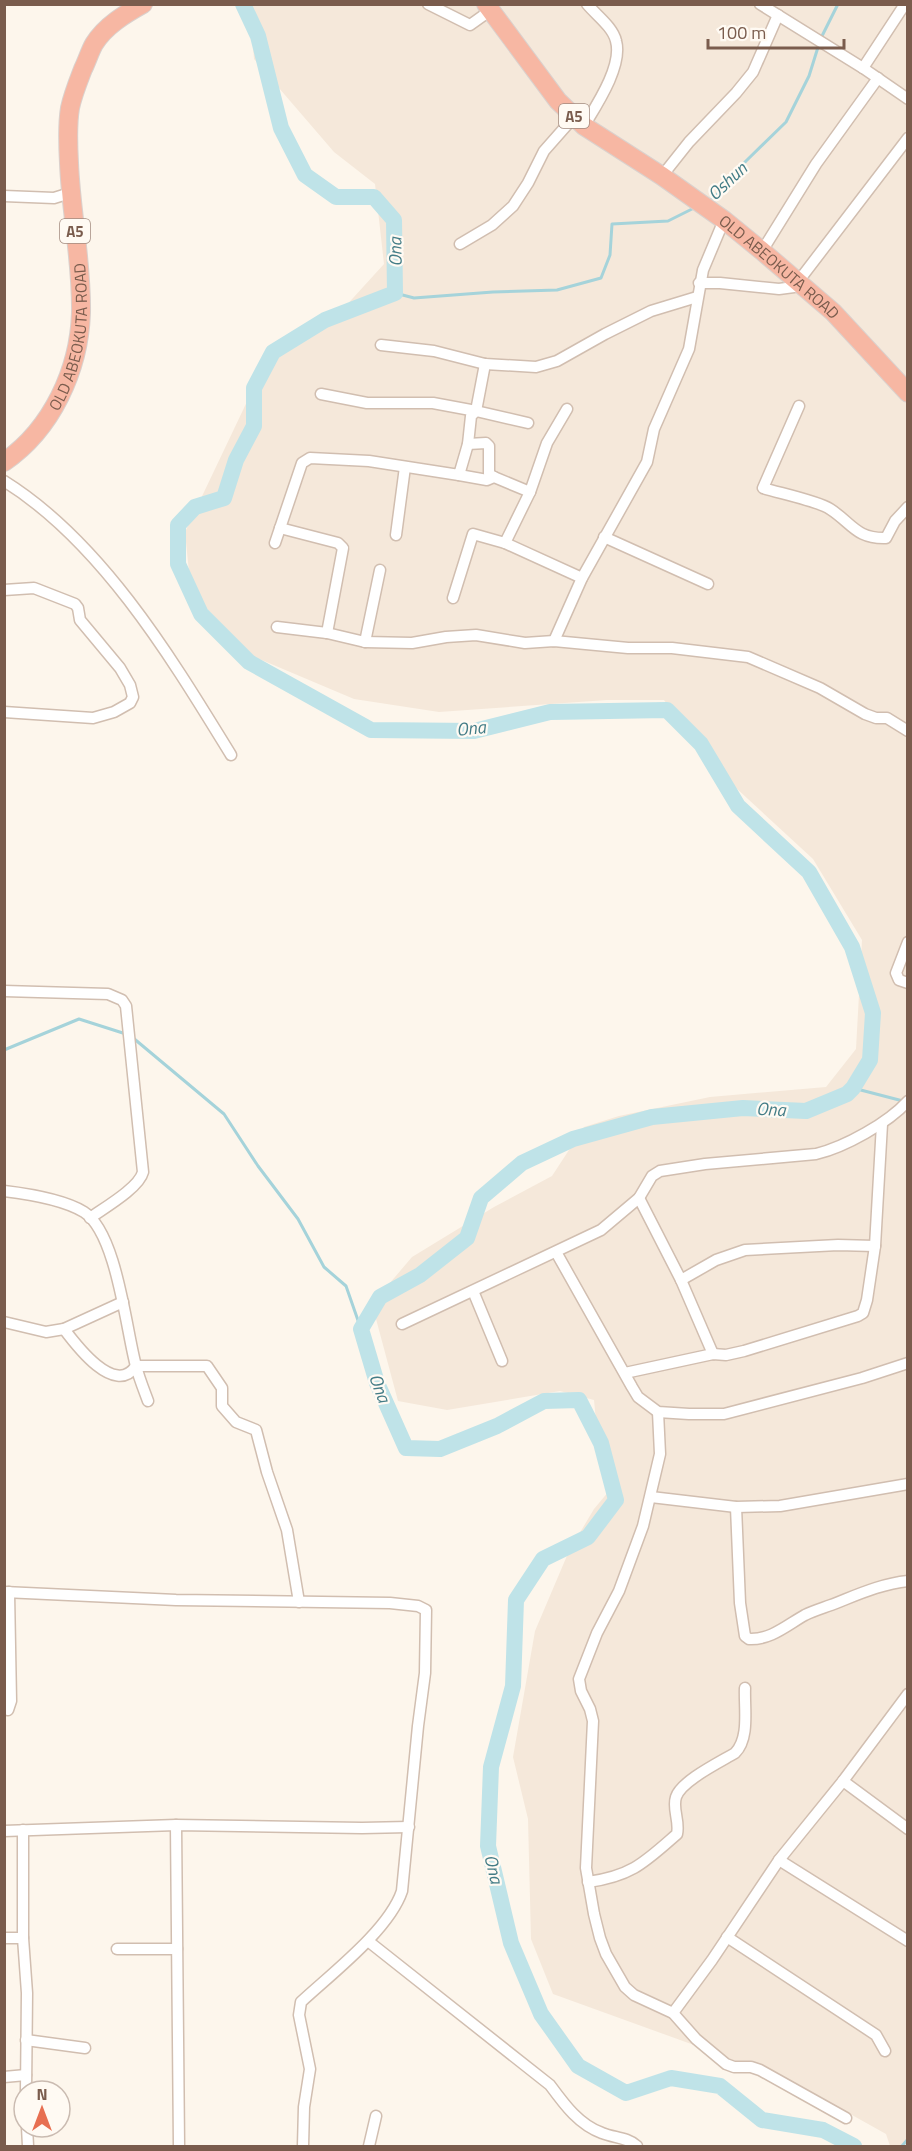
<svg xmlns="http://www.w3.org/2000/svg" width="912" height="2151" font-family="'Titillium Web',sans-serif">
<style>
.residential{fill:#f5e8da}
.lines{fill:none;stroke-linecap:round;stroke-linejoin:round}
.stream{stroke:#a5d3da;stroke-width:3}
.river{stroke:#bfe3e8;stroke-width:16}
.street-casing{stroke:#d1beb0;stroke-width:13}
.highway-casing{stroke:#dad1cd;stroke-width:20}
.street{stroke:#fff;stroke-width:10}
.highway{stroke:#f7b7a3;stroke-width:18}
.labels{text-anchor:middle;dominant-baseline:central;stroke-width:4.5;stroke-linejoin:round;paint-order:stroke}
.shield{fill:#fffaf3;stroke:#a28b7f;stroke-width:1.5}
.shield-label{font-size:15px;font-weight:bold;fill:#7a5c4d}
.street-label{font-size:16px;fill:#7a5c4d;stroke:#fffaf3}
.water-label{font-size:18px;font-style:italic;fill:#437c86;stroke:#fffaf3}
</style>
<rect width="100%" height="100%" fill="#fdf6ec"/>
<polygon class="residential" points="250,5 907,5 907,2146 890,2146 886,2134 818,2096 716,2053 553,1994 531,1939 528,1819 513,1757 535,1631 569,1551 594,1509 614,1485 597,1431 594,1400 560,1391 447,1410 398,1401 372,1304 412,1257 494,1207 552,1176 584,1127 619,1116 710,1097 826,1087 856,1049 862,940 813,859 710,764 664,700 607,700 439,712 354,699 252,656 191,592 185,532 263,368 333,320 384,264 375,184 334,152 254,59"/>
<g class="lines">
<g class="stream">
<polyline points="821,38 838,4"/>
<polyline points="708,201 714,198 746,161 786,122 809,76 819,44"/>
<polyline points="395,293 414,298 493,292 557,290 601,278 610,255 612,224 668,221 696,207"/>
<polyline points="132,1037 224,1114 258,1166 298,1219 324,1267 346,1286 361,1329"/>
<polyline points="4,1050 79,1019 126,1034"/>
<polyline points="853,1088 903,1101"/>
<polyline points="902,2146 908,2139"/>
</g>
<polyline class="river" points="243,4 258,36 281,128 305,175 336,197 374,197 394,220 395,293 325,320 273,352 254,388 254,426 236,460 224,498 195,507 178,525 178,564 201,614 249,662 371,730 474,731 550,712 667,710 701,744 738,806 809,872 852,947 873,1013 870,1060 853,1088 847,1094 806,1111 743,1108 652,1117 573,1139 522,1163 481,1198 467,1238 420,1275 380,1297 361,1329 377,1383 406,1448 440,1449 497,1426 544,1401 579,1400 601,1443 616,1500 588,1537 543,1559 516,1600 513,1686 491,1767 488,1846 511,1943 541,2014 578,2066 626,2093 671,2078 720,2086 762,2120 823,2130 854,2146"/>
<g class="street-casing">
<g id="street">
<polyline points="428,4 470,25 491,10"/>
<polyline points="760,4 863,68 908,99"/>
<polyline points="863,68 905,4"/>
<path d="M584,126C596,106 623,66 616,41C613,27 596,15 587,4"/>
<polyline points="662,176 689,142 736,93 753,72 778,15"/>
<polyline points="4,196 54,198 70,193"/>
<polyline points="460,244 492,225 513,206 528,183 544,151 574,117"/>
<polyline points="762,251 816,164 878,78"/>
<polyline points="699,283 720,283 779,289 794,287 908,138"/>
<polyline points="381,345 434,351 485,364 536,367 557,361 605,334 651,311 697,297"/>
<polyline points="321,394 367,403 433,403 476,411 528,423"/>
<path d="M799,406L763,488C779,493 818,501 830,509C852,523 856,539 886,538L895,521L908,507"/>
<polyline points="468,444 486,443 489,446 489,474 494,477 530,492"/>
<polyline points="459,475 487,480 494,477"/>
<path d="M4,481C102,542 172,659 231,755"/>
<polyline points="280,528 338,543 343,548 327,633"/>
<polyline points="396,535 405,467"/>
<polyline points="604,537 708,584"/>
<polyline points="275,543 302,463 310,458 369,461 459,475 468,444 471,416 476,411 485,364"/>
<polyline points="505,543 530,492 547,443 567,409"/>
<polyline points="4,590 34,588 75,604 78,608 80,620 120,668 130,685 133,697 130,703 114,712 93,718 4,712"/>
<polyline points="453,598 473,534 505,543 582,578"/>
<polyline points="277,627 327,633 365,642 412,643 446,637 476,635 525,643 554,641 628,648 672,648 748,657 820,688 865,714 876,718 887,718 908,731"/>
<polyline points="554,641 582,578 647,462 654,429 689,349 703,270 724,220"/>
<polyline points="365,642 380,570"/>
<polyline points="908,942 896,973 899,980 908,983"/>
<path d="M4,991L108,994L122,1000L126,1006L143,1172C139,1188 104,1208 90,1218"/>
<path d="M4,1191C29,1194 63,1199 84,1212C117,1233 126,1330 136,1366C139,1378 144,1390 148,1401"/>
<polyline points="639,1198 681,1280 713,1354"/>
<polyline points="556,1252 632,1387 638,1397 658,1412 689,1414 724,1414 862,1378 908,1363"/>
<polyline points="681,1280 716,1260 745,1250 838,1245 875,1246"/>
<polyline points="473,1291 502,1361"/>
<polyline points="4,1322 46,1332 64,1329 123,1302"/>
<path d="M402,1324L601,1230L639,1198L652,1176L660,1171L705,1164L816,1154C845,1147 888,1123 908,1101"/>
<path d="M64,1329C76,1345 115,1397 136,1366H207L222,1388V1406L236,1422L256,1430L267,1472L287,1530L299,1602"/>
<polyline points="625,1373 713,1354 726,1355 744,1351 858,1316 863,1313 867,1300 875,1246 882,1124"/>
<polyline points="658,1412 660,1454 643,1526 619,1591 597,1633 579,1679 581,1691 590,1709 593,1721 586,1868 594,1914 600,1938 606,1954 625,1987 634,1995 673,2013 696,2039 726,2064 734,2067 751,2067 760,2070 846,2118"/>
<polyline points="651,1497 736,1507 780,1506 908,1484"/>
<path d="M736,1507L740,1603L745,1636L749,1639C771,1640 787,1625 805,1615C813,1611 823,1608 831,1605C857,1595 880,1584 908,1581"/>
<path d="M4,1592L176,1600L390,1603L418,1606L426,1610L425,1673L418,1726L402,1891C389,1930 331,1974 301,2002L299,2015L310,2069L304,2107L303,2146"/>
<polyline points="8,1710 11,1701 9,1592"/>
<polyline points="843,1781 908,1829"/>
<polyline points="176,1825 179,2146"/>
<polyline points="23,1830 23,1938 27,1993 26,2091"/>
<polyline points="4,1831 176,1825 362,1828 409,1827"/>
<polyline points="779,1860 908,1941"/>
<path d="M588,1882C632,1876 645,1862 677,1834C680,1821 672,1809 676,1797C681,1781 720,1762 735,1753C750,1738 744,1708 745,1688"/>
<polyline points="727,1937 876,2035 885,2051"/>
<polyline points="4,1938 23,1938"/>
<path d="M368,1941L550,2085C564,2104 579,2125 602,2133C614,2138 627,2137 637,2146"/>
<polyline points="117,1949 177,1949"/>
<polyline points="673,2013 712,1960 779,1860 843,1781 908,1694"/>
<polyline points="26,2040 85,2048"/>
<polyline points="4,2077 26,2075"/>
<polyline points="27,2127 28,2146"/>
<polyline points="369,2146 376,2116"/>
</g>
</g>
<g class="highway-casing">
<g id="highway">
<path id="s1" d="M486,4L558,101L584,126L662,176L724,220L762,251L833,312L908,393"/>
<path id="s2" d="M4,462C52,429 79,370 81,313C82,262 71,213 69,163C68,145 67,126 70,108C73,94 78,82 83,69C87,61 90,51 94,44C105,26 125,14 143,4"/>
</g>
</g>
<use href="#street" class="street"/>
<use href="#highway" class="highway"/>
</g>
<g class="labels">
<g class="shield">
<rect x="559" y="104" width="30" height="24" rx="4.5"/>
<rect x="60" y="219" width="30" height="24" rx="4.5"/>
</g>
<g class="shield-label">
<text x="574" y="116">A5</text>
<text x="75" y="231">A5</text>
</g>
<g class="street-label">
<text stroke="none"><textPath href="#s1" startOffset="398">OLD ABEOKUTA ROAD</textPath></text>
<text stroke="none"><textPath href="#s2" startOffset="148">OLD ABEOKUTA ROAD</textPath></text>
</g>
<g class="water-label">
<text transform="translate(727 181) rotate(-43)">Oshun</text>
<text transform="translate(395 252) rotate(-91)">Ona</text>
<text transform="translate(471 728) rotate(-6)">Ona</text>
<text transform="translate(771 1109) rotate(3)">Ona</text>
<text transform="translate(380 1388) rotate(69)">Ona</text>
<text transform="translate(494 1869) rotate(77)">Ona</text>
</g>
</g>
<rect width="912" height="2151" fill="none" stroke="#7a5c4d" stroke-width="12"/>
<g transform="translate(42 2109)"><circle r="28" fill="#fffaf3" stroke="#cabbb1" stroke-width="1.5"/>
<path d="M0-4.5L10 22L0 15L-10 22Z" fill="#e76f51"/>
<text y="-9" font-size="16" font-weight="bold" text-anchor="middle" fill="#7a5c4d">N</text>
</g>
<path d="M708 39v9h136v-9" fill="none" stroke="#7a5c4d" stroke-width="3"/>
<text x="717" y="39" font-size="18" fill="#7a5c4d" stroke="#fffaf3" stroke-width="4.5" paint-order="stroke">100 m</text>
</svg>
